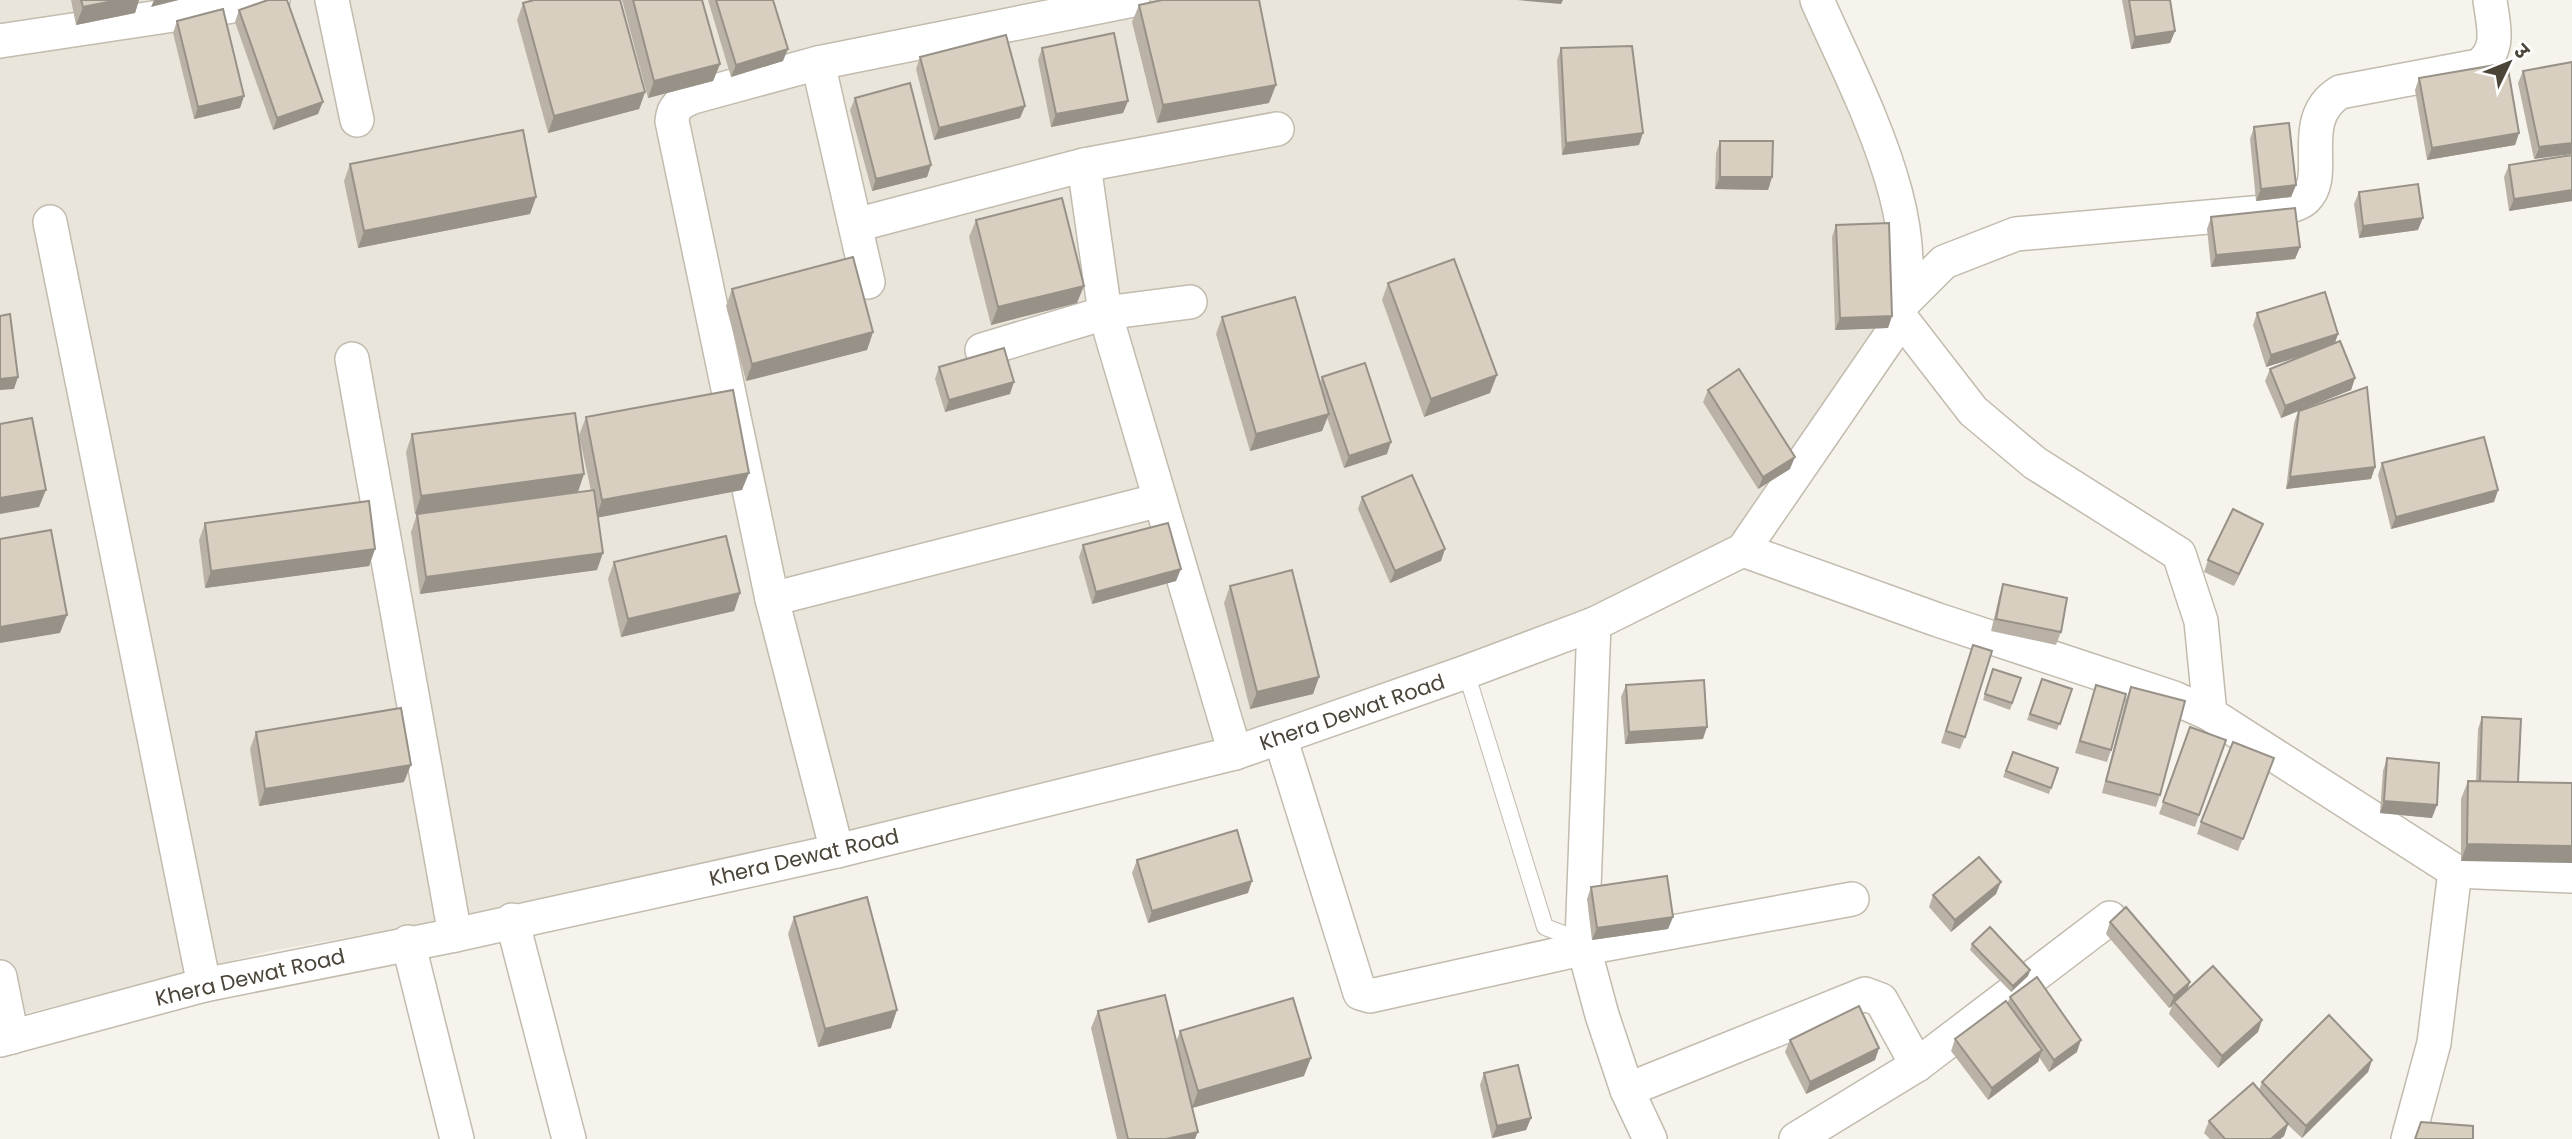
<svg xmlns="http://www.w3.org/2000/svg" width="2572" height="1139" font-family="Poppins,'Noto Sans Devanagari',sans-serif">
<style>
.residential{fill:#eae5da}
.lines{fill:none;stroke-linecap:round;stroke-linejoin:round}
.service-casing{stroke:#c2bbae;stroke-width:18}
.minor-casing{stroke:#c2bbae;stroke-width:36}
.service{stroke:#fff;stroke-width:16}
.minor{stroke:#fff;stroke-width:33}
.wall{fill:#bab2a6}
.shaded-wall{fill:#979187}
.building{fill:#d8cfc1;stroke:#979187;stroke-width:2}
.labels{text-anchor:middle;dominant-baseline:central;stroke-width:5;stroke-linejoin:round;paint-order:stroke}
.street-label{font-size:21px;fill:#4b4439;stroke:#fff}
</style>
<rect width="100%" height="100%" fill="#f6f3ec"/>
<polygon class="residential" points="0,0 1807,0 1882,177 1894,313 1734,545 1641,594 1321,712 1074,777 959,803 783,849 622,881 523,907 271,951 0,1020"/>
<g class="lines">
<g class="service-casing">
<polyline id="service" points="1466,672 1545,927 1582,941"/>
</g>
<g class="minor-casing">
<g id="minor">
<polyline points="332,0 357,120"/>
<polyline points="0,41 273,0"/>
<polyline points="818,63 868,282"/>
<polyline points="1084,165 1105,313 1235,753"/>
<polyline points="50,222 204,985"/>
<polyline points="856,225 1084,165 1277,129"/>
<path d="M1904,302L1944,262L2016,234L2264,212C2276,209 2296,207 2305,199C2331,175 2295,120 2340,92L2478,66C2502,50 2493,25 2490,0"/>
<polyline points="1901,318 1973,411 2035,463 2179,554 2201,621 2210,714"/>
<polyline points="982,350 1105,313 1190,302"/>
<polyline points="352,359 455,935"/>
<polyline points="1743,550 1938,620 2174,698 2210,714 2455,871 2572,876"/>
<polyline points="772,599 1160,500"/>
<polyline points="1594,624 1582,941 1602,1015 1627,1090 1650,1139"/>
<polyline points="1280,737 1360,993 1370,996 1586,948 1852,899"/>
<path d="M837,851L772,599L672,121C673,107 680,102 693,97L818,63L1133,0"/>
<polyline points="512,920 569,1139"/>
<polyline points="408,942 457,1139"/>
<polyline points="0,977 12,1037"/>
<path d="M0,1040L204,985L455,935L837,851L1235,753L1466,672L1594,624L1743,550L1888,339C1944,244 1856,90 1817,0"/>
<polyline points="1627,1090 1865,994 1881,1000 1917,1065"/>
<polyline points="1796,1139 1917,1065 2110,918"/>
<polyline points="2408,1139 2434,1043 2455,871"/>
</g>
</g>
<use href="#service" class="service"/>
<use href="#minor" class="minor"/>
</g>
<g class="wall">
<polygon points="71,0 139,0 135,13 76,25"/>
<polygon points="622,0 702,0 720,64 713,81 648,98"/>
<polygon points="708,0 773,0 783,61 731,77"/>
<polygon points="2122,0 2170,0 2175,31 2170,43 2131,49"/>
<polygon points="523,3 645,92 639,109 548,133 517,20"/>
<polygon points="1139,5 1269,103 1157,123 1132,22"/>
<polygon points="239,10 318,114 273,130 235,22"/>
<polygon points="177,21 244,96 240,108 194,119 173,33"/>
<polygon points="1042,48 1128,101 1123,113 1051,127 1038,60"/>
<polygon points="1561,48 1639,145 1562,155 1557,60"/>
<polygon points="920,57 1025,106 1020,118 934,140 916,69"/>
<polygon points="2572,62 2534,159 2518,83 2523,71"/>
<polygon points="2419,78 2519,133 2515,145 2427,160 2415,90"/>
<polygon points="855,98 931,165 927,177 872,191 850,110"/>
<polygon points="2254,127 2296,185 2291,197 2256,201 2250,139"/>
<polygon points="1720,141 1772,177 1768,190 1715,189 1716,153"/>
<polygon points="2572,155 2572,201 2509,211 2504,177 2509,165"/>
<polygon points="350,164 536,197 530,214 358,248 344,181"/>
<polygon points="2359,192 2418,230 2359,238 2354,204"/>
<polygon points="2211,217 2300,247 2295,259 2211,267 2207,229"/>
<polygon points="976,220 1077,303 991,325 969,237"/>
<polygon points="1836,225 1892,316 1888,328 1835,330 1832,237"/>
<polygon points="1388,283 1490,393 1424,417 1382,300"/>
<polygon points="732,289 873,332 867,350 746,381 726,306"/>
<polygon points="2257,313 2335,343 2355,378 2351,390 2308,407 2375,467 2371,479 2286,489 2294,423 2298,411 2281,418 2265,381 2270,369 2304,355 2266,367 2253,325"/>
<polygon points="1222,317 1320,383 1322,377 1387,454 1344,468 1327,417 1322,431 1250,451 1216,334"/>
<polygon points="939,367 1010,394 945,412 935,379"/>
<polygon points="1708,390 1790,469 1758,489 1703,402"/>
<polygon points="586,417 742,490 598,517 597,570 420,594 411,532 417,514 591,491 579,435"/>
<polygon points="412,434 578,492 415,514 406,452"/>
<polygon points="2382,463 2498,490 2494,502 2391,529 2378,475"/>
<polygon points="1362,497 1445,549 1441,561 1390,583 1358,509"/>
<polygon points="205,523 375,549 369,566 205,588 199,540"/>
<polygon points="2258,536 2234,586 2204,572 2208,560"/>
<polygon points="1083,545 1176,581 1092,604 1079,557"/>
<polygon points="614,562 740,593 734,611 621,637 608,579"/>
<polygon points="2003,584 2061,632 2056,645 1991,631 1999,597"/>
<polygon points="1230,586 1319,677 1313,694 1250,709 1224,603"/>
<polygon points="1973,645 1965,737 1960,749 1941,743"/>
<polygon points="1993,669 2021,678 2010,710 1983,700"/>
<polygon points="2042,679 2072,689 2057,730 2027,720"/>
<polygon points="1626,685 1703,739 1625,744 1621,697"/>
<polygon points="2096,685 2111,750 2107,762 2075,753"/>
<polygon points="2131,687 2160,795 2156,807 2102,793 2126,699"/>
<polygon points="2482,717 2518,782 2461,861 2461,799 2468,781 2476,782 2478,729"/>
<polygon points="2190,727 2226,740 2195,827 2159,814"/>
<polygon points="256,732 404,782 259,806 250,749"/>
<polygon points="2013,752 2058,768 2049,794 2003,777"/>
<polygon points="2274,758 2238,851 2197,834 2201,822"/>
<polygon points="2387,758 2432,818 2380,813 2383,771"/>
<polygon points="1137,860 1248,893 1148,923 1132,873"/>
<polygon points="1591,887 1673,917 1668,929 1592,940 1587,899"/>
<polygon points="1996,894 1951,932 1929,907 1933,895"/>
<polygon points="794,917 891,1028 818,1047 788,934"/>
<polygon points="2110,922 2188,989 2262,1020 2258,1032 2218,1068 2169,1014 2172,1006 2169,1008 2106,934"/>
<polygon points="1972,944 2030,970 2028,976 2011,992 1970,950"/>
<polygon points="2010,997 2077,1052 2049,1072 2039,1057 2038,1062 1988,1100 1951,1051 1955,1039 2007,1004"/>
<polygon points="1098,1011 1176,1042 1180,1031 1304,1076 1192,1108 1195,1139 1117,1139 1091,1028"/>
<polygon points="1790,1040 1879,1048 1875,1060 1806,1094 1785,1052"/>
<polygon points="2372,1060 2368,1072 2302,1138 2288,1125 2284,1136 2280,1139 2210,1139 2204,1133 2209,1121 2259,1090 2262,1082"/>
<polygon points="1484,1073 1531,1118 1526,1130 1492,1138 1480,1085"/>
</g>
<g class="shaded-wall">
<polygon points="118,0 139,0 135,13 76,25 83,7"/>
<polygon points="154,0 179,0 151,7"/>
<polygon points="1517,0 1563,0 1561,4"/>
<polygon points="2175,31 2170,43 2131,49 2135,37"/>
<polygon points="788,49 783,61 731,77 736,65"/>
<polygon points="720,64 713,81 648,98 654,81"/>
<polygon points="1276,85 1269,103 1157,123 1163,105"/>
<polygon points="645,92 639,109 548,133 554,116"/>
<polygon points="244,96 240,108 194,119 198,107"/>
<polygon points="1128,101 1123,113 1051,127 1056,114"/>
<polygon points="323,102 318,114 273,130 277,118"/>
<polygon points="1025,106 1020,118 934,140 939,128"/>
<polygon points="1643,133 1639,145 1562,155 1566,143"/>
<polygon points="2519,133 2515,145 2427,160 2432,148"/>
<polygon points="2572,143 2572,154 2534,159 2539,147"/>
<polygon points="931,165 927,177 872,191 876,179"/>
<polygon points="1720,177 1772,177 1768,190 1715,189"/>
<polygon points="2296,185 2291,197 2256,201 2261,189"/>
<polygon points="2572,190 2572,201 2509,211 2514,199"/>
<polygon points="536,197 530,214 358,248 364,231"/>
<polygon points="2423,218 2418,230 2359,238 2363,226"/>
<polygon points="2300,247 2295,259 2211,267 2216,255"/>
<polygon points="1084,286 1077,303 991,325 998,307"/>
<polygon points="1892,316 1888,328 1835,330 1840,318"/>
<polygon points="873,332 867,350 746,381 752,364"/>
<polygon points="2338,334 2334,346 2266,367 2271,355"/>
<polygon points="1497,375 1490,393 1424,417 1431,399"/>
<polygon points="18,377 14,389 0,390 0,379"/>
<polygon points="2355,378 2351,390 2281,418 2285,406"/>
<polygon points="1014,382 1010,394 945,412 949,400"/>
<polygon points="1329,414 1322,431 1250,451 1256,434"/>
<polygon points="1391,442 1387,454 1344,468 1349,456"/>
<polygon points="1795,457 1790,469 1758,489 1763,477"/>
<polygon points="2375,467 2371,479 2286,489 2290,477"/>
<polygon points="749,473 742,490 596,518 602,500"/>
<polygon points="584,474 578,492 415,514 421,496"/>
<polygon points="46,490 39,507 0,514 0,498"/>
<polygon points="2498,490 2494,502 2391,529 2396,517"/>
<polygon points="2263,524 2258,536 2234,586 2239,574"/>
<polygon points="375,549 369,566 205,588 211,571"/>
<polygon points="1445,549 1441,561 1390,583 1395,571"/>
<polygon points="603,553 597,570 420,594 426,577"/>
<polygon points="1181,569 1176,581 1092,604 1096,592"/>
<polygon points="740,593 734,611 621,637 628,619"/>
<polygon points="67,615 60,633 0,643 0,627"/>
<polygon points="1319,677 1313,694 1250,709 1257,692"/>
<polygon points="1707,727 1703,739 1625,744 1629,732"/>
<polygon points="411,765 404,782 259,806 265,789"/>
<polygon points="2384,801 2437,805 2432,818 2380,813"/>
<polygon points="2467,844 2572,846 2572,863 2461,861"/>
<polygon points="1252,881 1248,893 1148,923 1152,911"/>
<polygon points="2001,882 1996,894 1951,932 1955,920"/>
<polygon points="1673,917 1668,929 1592,940 1597,928"/>
<polygon points="2030,970 2028,976 2011,992 2013,986"/>
<polygon points="2190,982 2186,994 2174,1002 2172,1006 2169,1008 2174,996"/>
<polygon points="897,1010 891,1028 818,1047 825,1029"/>
<polygon points="2262,1020 2258,1032 2218,1068 2222,1056"/>
<polygon points="2081,1040 2077,1052 2049,1072 2054,1060"/>
<polygon points="1879,1048 1875,1060 1806,1094 1810,1082"/>
<polygon points="2042,1050 2038,1062 1988,1100 1992,1088"/>
<polygon points="1311,1058 1304,1076 1192,1108 1198,1091"/>
<polygon points="2372,1060 2368,1072 2302,1138 2306,1126"/>
<polygon points="1531,1118 1526,1130 1492,1138 1497,1126"/>
<polygon points="2288,1124 2284,1136 2280,1139 2271,1139"/>
<polygon points="1198,1132 1195,1139 1166,1139"/>
</g>
<g class="building">
<polygon points="81,0 118,0 83,7"/>
<polygon points="268,0 287,0 323,102 277,118 239,10"/>
<polygon points="534,0 620,0 645,92 554,116 523,3"/>
<polygon points="633,0 702,0 720,64 654,81"/>
<polygon points="716,0 773,0 788,49 736,65"/>
<polygon points="1162,0 1259,0 1276,85 1163,105 1139,5"/>
<polygon points="2129,0 2170,0 2175,31 2135,37"/>
<polygon points="223,9 244,96 198,107 177,21"/>
<polygon points="1114,33 1128,101 1056,114 1042,48"/>
<polygon points="1006,35 1025,106 939,128 920,57"/>
<polygon points="1632,46 1643,133 1566,143 1561,48"/>
<polygon points="2572,62 2572,143 2539,147 2523,71"/>
<polygon points="2507,63 2519,133 2432,148 2419,78"/>
<polygon points="910,83 931,165 876,179 855,98"/>
<polygon points="2289,123 2296,185 2261,189 2254,127"/>
<polygon points="523,130 536,197 364,231 350,164"/>
<polygon points="1720,141 1773,141 1772,177 1720,177"/>
<polygon points="2572,155 2572,190 2514,199 2509,165"/>
<polygon points="2418,184 2423,218 2363,226 2359,192"/>
<polygon points="1062,198 1084,286 998,307 976,220"/>
<polygon points="2295,208 2300,247 2216,255 2211,217"/>
<polygon points="1889,223 1892,316 1840,318 1836,225"/>
<polygon points="853,257 873,332 752,364 732,289"/>
<polygon points="1454,259 1497,375 1431,399 1388,283"/>
<polygon points="2325,292 2338,334 2271,355 2257,313"/>
<polygon points="1295,297 1329,414 1256,434 1222,317"/>
<polygon points="10,314 18,377 0,379 0,316"/>
<polygon points="2340,341 2355,378 2285,406 2270,369"/>
<polygon points="1004,348 1014,382 949,400 939,367"/>
<polygon points="1365,363 1391,442 1349,456 1322,377"/>
<polygon points="1739,369 1795,457 1763,477 1708,390"/>
<polygon points="2367,387 2375,467 2290,477 2299,411"/>
<polygon points="733,390 749,473 602,500 586,417"/>
<polygon points="575,413 584,474 421,496 412,434"/>
<polygon points="32,418 46,490 0,498 0,424"/>
<polygon points="2484,437 2498,490 2396,517 2382,463"/>
<polygon points="1412,475 1445,549 1395,571 1362,497"/>
<polygon points="594,490 603,553 426,577 417,514"/>
<polygon points="369,501 375,549 211,571 205,523"/>
<polygon points="2233,509 2263,524 2239,574 2208,560"/>
<polygon points="1168,523 1181,569 1096,592 1083,545"/>
<polygon points="51,530 67,615 0,627 0,539"/>
<polygon points="726,536 740,593 628,619 614,562"/>
<polygon points="1292,570 1319,677 1257,692 1230,586"/>
<polygon points="2003,584 2067,598 2061,632 1996,619"/>
<polygon points="1973,645 1992,651 1965,737 1946,731"/>
<polygon points="1993,669 2021,678 2012,703 1985,694"/>
<polygon points="2042,679 2072,689 2060,724 2030,714"/>
<polygon points="1704,680 1707,727 1629,732 1626,685"/>
<polygon points="2096,685 2126,694 2111,750 2080,741"/>
<polygon points="2131,687 2185,701 2160,795 2106,781"/>
<polygon points="401,708 411,765 265,789 256,732"/>
<polygon points="2482,717 2521,719 2518,782 2480,782"/>
<polygon points="2190,727 2226,740 2199,815 2163,802"/>
<polygon points="2233,742 2274,758 2243,839 2201,822"/>
<polygon points="2013,752 2058,768 2051,788 2006,771"/>
<polygon points="2387,758 2439,763 2437,805 2384,801"/>
<polygon points="2468,781 2572,783 2572,846 2467,844"/>
<polygon points="1237,830 1252,881 1152,911 1137,860"/>
<polygon points="1979,857 2001,882 1955,920 1933,895"/>
<polygon points="1667,876 1673,917 1597,928 1591,887"/>
<polygon points="867,897 897,1010 825,1029 794,917"/>
<polygon points="2126,907 2190,982 2174,996 2110,922"/>
<polygon points="1990,927 2030,970 2013,986 1972,944"/>
<polygon points="2213,966 2262,1020 2222,1056 2174,1002"/>
<polygon points="2037,977 2081,1040 2054,1060 2010,997"/>
<polygon points="1165,995 1198,1132 1166,1139 1128,1139 1098,1011"/>
<polygon points="1293,998 1311,1058 1198,1091 1180,1031"/>
<polygon points="2006,1001 2042,1050 1992,1088 1955,1039"/>
<polygon points="1859,1006 1879,1048 1810,1082 1790,1040"/>
<polygon points="2329,1015 2372,1060 2306,1126 2262,1082"/>
<polygon points="1518,1065 1531,1118 1497,1126 1484,1073"/>
<polygon points="2253,1083 2288,1124 2271,1139 2225,1139 2209,1121"/>
<polygon points="2421,1122 2473,1126 2473,1139 2415,1139"/>
</g>
<g class="labels">
<g class="street-label">
<text transform="translate(1352 712) rotate(-19)">Khera Dewat Road</text>
<text transform="translate(804 857) rotate(-13)">Khera Dewat Road</text>
<text transform="translate(250 977) rotate(-13)">Khera Dewat Road</text>
</g>
</g>
<g transform="translate(2509 63) rotate(47)" stroke="#ffffff" stroke-width="5" paint-order="stroke">
<path d="M0-5L12 26L0 18L-12 26Z" fill="#4b4439"/>
<text y="-10" font-size="19" font-weight="bold" text-anchor="middle" fill="#4b4439">उ</text>
</g>
</svg>
